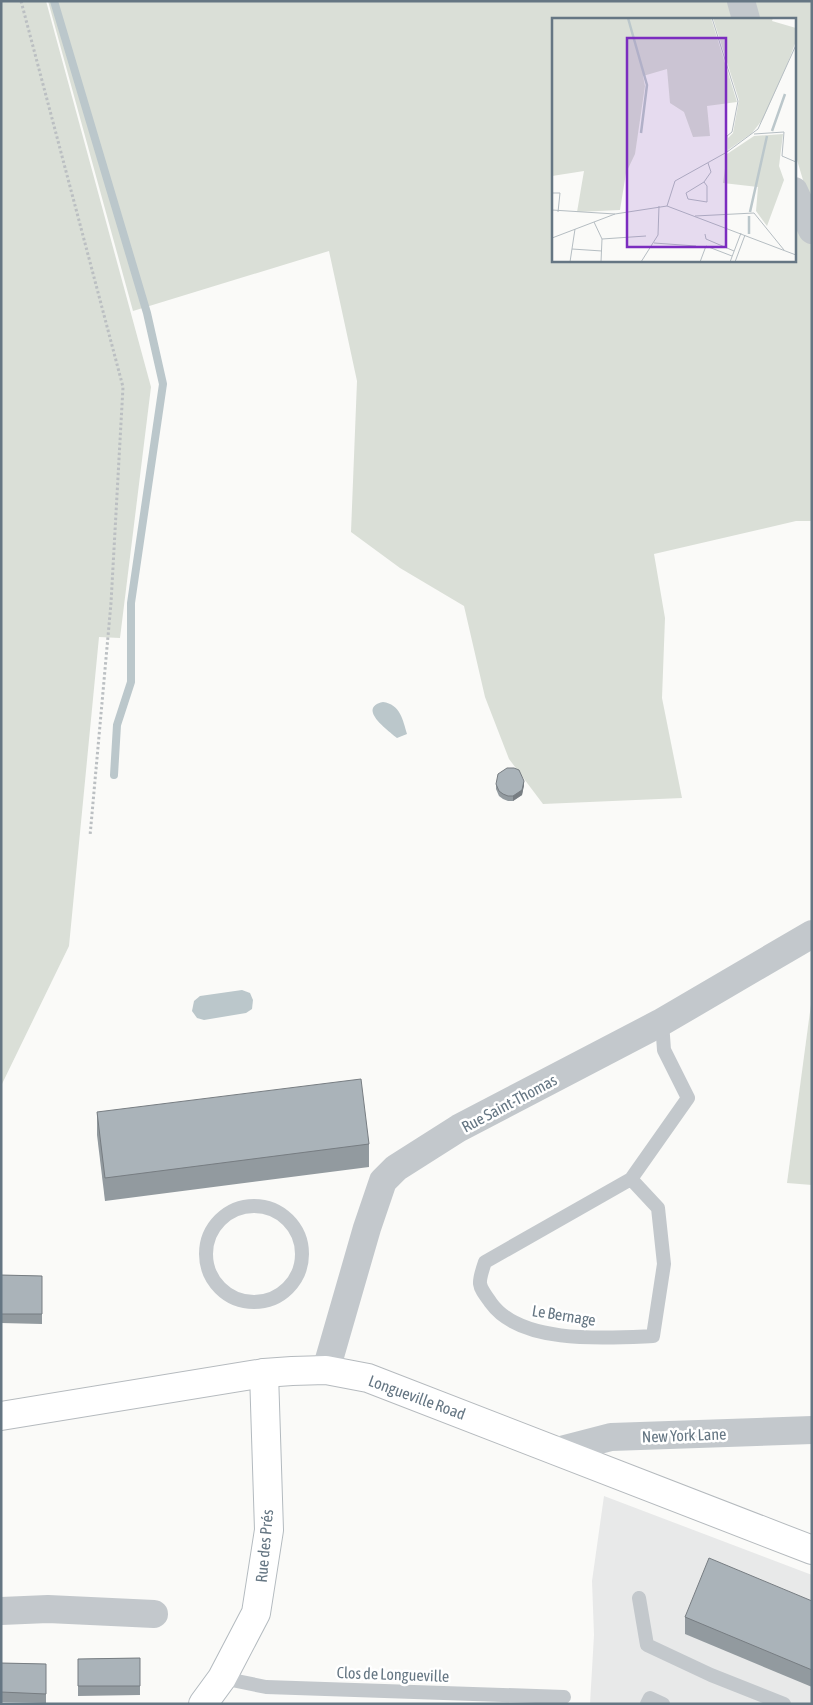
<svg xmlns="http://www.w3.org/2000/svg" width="813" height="1705" font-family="'Asap Condensed',sans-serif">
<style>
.built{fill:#e8e9e9}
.green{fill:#dadfd7}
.water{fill:#bbc7cb}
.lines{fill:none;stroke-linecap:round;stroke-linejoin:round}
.stream{stroke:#bbc7cb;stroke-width:8}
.secondary-casing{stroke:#b3babf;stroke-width:30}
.primary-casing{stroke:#b5babe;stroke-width:30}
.path{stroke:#bbbfc2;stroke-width:3;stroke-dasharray:2.5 2.5;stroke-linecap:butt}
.service{stroke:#c3c8cc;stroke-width:14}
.minor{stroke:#c3c8cc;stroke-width:28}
.secondary{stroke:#fff;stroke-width:28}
.primary{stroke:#fff;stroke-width:28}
.wall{fill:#929a9f}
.shaded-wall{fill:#777d82}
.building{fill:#aab3b9;stroke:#777d82}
.labels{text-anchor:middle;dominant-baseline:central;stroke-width:5;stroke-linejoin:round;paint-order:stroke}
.street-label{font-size:16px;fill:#657683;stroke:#fff}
.inset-river{fill:none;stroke:#bbc7cb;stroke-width:2.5}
.inset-road{fill:none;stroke:#b5bdc2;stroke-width:1}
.view{fill:#7b2cbf;fill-opacity:0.15;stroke:#7b2cbf;stroke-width:2.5}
.inset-edge{fill:none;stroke:#657683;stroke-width:2.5}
</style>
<rect width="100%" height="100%" fill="#fafaf8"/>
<polygon class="built" points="604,1496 812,1575 812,1704 590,1704 594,1635 592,1581"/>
<g class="green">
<polygon points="1,1 46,1 151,387 120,638 99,637 69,946 1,1086"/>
<polygon points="48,1 735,1 740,19 553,19 553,260 794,260 794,208 812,246 812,521 796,521 654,554 665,618 662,698 682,798 543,804 509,759 485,697 464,606 400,568 351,532 357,381 329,251 133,311"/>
<polygon points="751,1 812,1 812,203 806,190 794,150 794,19 756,19"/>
<polygon points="812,997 812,1185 787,1183"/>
</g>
<g class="water">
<path d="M383,702C400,704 403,720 407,734L397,738C389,731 356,708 383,702Z"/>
<polygon points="242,990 250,993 253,1000 252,1009 246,1013 204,1020 197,1018 192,1011 194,1001 200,996"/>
</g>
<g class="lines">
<polyline class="stream" points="54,1 147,313 163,384 131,603 131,682 117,725 114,775"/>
<g class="secondary-casing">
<polyline id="secondary" points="203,1704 222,1678 256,1613 269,1530 264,1373"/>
</g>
<g class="primary-casing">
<polyline id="primary" points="1,1416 264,1373 292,1371 326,1370 368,1378 812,1550"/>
</g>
<polyline class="path" points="21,1 123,387 111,603 90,836"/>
<g class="service">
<path d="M631,1179L658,1208L664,1264L653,1336C608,1338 521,1345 491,1303C478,1285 477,1285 485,1262L631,1179L688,1098L664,1050L662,1022"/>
<circle cx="254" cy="1254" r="48"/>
<polyline points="639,1598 647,1645 711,1675 784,1704"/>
<polyline points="222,1678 266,1687 564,1697"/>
<polyline points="647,1704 650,1698 663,1704"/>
</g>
<g class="minor">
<polyline points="741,1 746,19"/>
<polyline points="794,191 812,230"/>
<polyline points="326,1370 367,1228 383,1181 396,1168 459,1128 660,1023 812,934"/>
<polyline points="557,1451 611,1437 812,1430"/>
<polyline points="1,1611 48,1609 154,1614"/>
</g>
<use href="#secondary" class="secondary"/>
<use href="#primary" class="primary"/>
</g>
<g class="wall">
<polygon points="496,784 524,785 522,795 513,801 508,801 503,799 499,796 496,789"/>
<polygon points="97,1112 369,1144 369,1167 105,1201 97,1135"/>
<polygon points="1,1275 42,1276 42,1324 1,1323"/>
<polygon points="812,1601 812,1687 685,1634 685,1617"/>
<polygon points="140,1658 140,1695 78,1696 78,1659"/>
<polygon points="1,1663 46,1664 46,1703 1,1702"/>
</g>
<polygon class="shaded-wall" points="524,781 524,785 522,795 513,801 513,796"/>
<g class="building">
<polygon points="507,768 514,768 519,770 524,781 522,790 513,796 508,796 503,794 499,791 496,784 498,774"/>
<polygon points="361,1079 369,1144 105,1178 97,1112"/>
<polygon points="1,1275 42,1276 42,1314 1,1314"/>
<polygon points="709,1558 812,1601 812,1670 685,1617"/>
<polygon points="140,1658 140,1686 78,1686 78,1659"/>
<polygon points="1,1663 46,1664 46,1694 1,1692"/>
</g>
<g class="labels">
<g class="street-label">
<text transform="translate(509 1103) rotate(-28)">Rue Saint-Thomas</text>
<text transform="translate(564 1315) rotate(9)">Le Bernage</text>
<text transform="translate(417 1397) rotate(20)">Longueville Road</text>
<text transform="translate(684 1435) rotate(-2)">New York Lane</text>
<text transform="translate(264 1546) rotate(-85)">Rue des Prés</text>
<text transform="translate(393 1674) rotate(2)">Clos de Longueville</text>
</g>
</g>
<g transform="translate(552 18)">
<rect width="244" height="244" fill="#fafaf8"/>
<path d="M0,0H159L185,84L155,88L158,118L141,119L132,94L118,85L115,51L91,58L93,68L83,136L74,155L68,192L25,194L32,153L0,158ZM161,0H221L220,3L244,10V23L235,47L211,101L200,115L176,132V120L181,115L187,82ZM231,116L227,148L232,162L215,208L204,193L206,169L171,165L175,136L202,118Z" fill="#dadfd7"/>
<path class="inset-river" d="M76,0L95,67L89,115M220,113L233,76M198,194L215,118M197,198V216"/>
<path class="inset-road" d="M160,0L186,83L180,114L175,118V134M202,116L232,114L230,138L244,144M152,164L155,168V184L136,181L134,175L152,164L159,154L156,145M0,175H8L6,194M115,188L123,163L175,134L206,111L244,27M0,192L63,196M143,198L202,195L232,232M42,204L50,221L49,244M153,216L154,221L182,233M0,220L63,196L115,188L244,237M50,221L94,218M102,225L144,228M20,231L50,233M18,244L23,211M89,244L106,217L107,188M148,244L154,228L180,238M178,244L189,215M183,244L193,217"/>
<path class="view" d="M75,20H174V229H75Z"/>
<rect width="244" height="244" class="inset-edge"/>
</g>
<rect width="813" height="1705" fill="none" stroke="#657683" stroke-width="5"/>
</svg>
